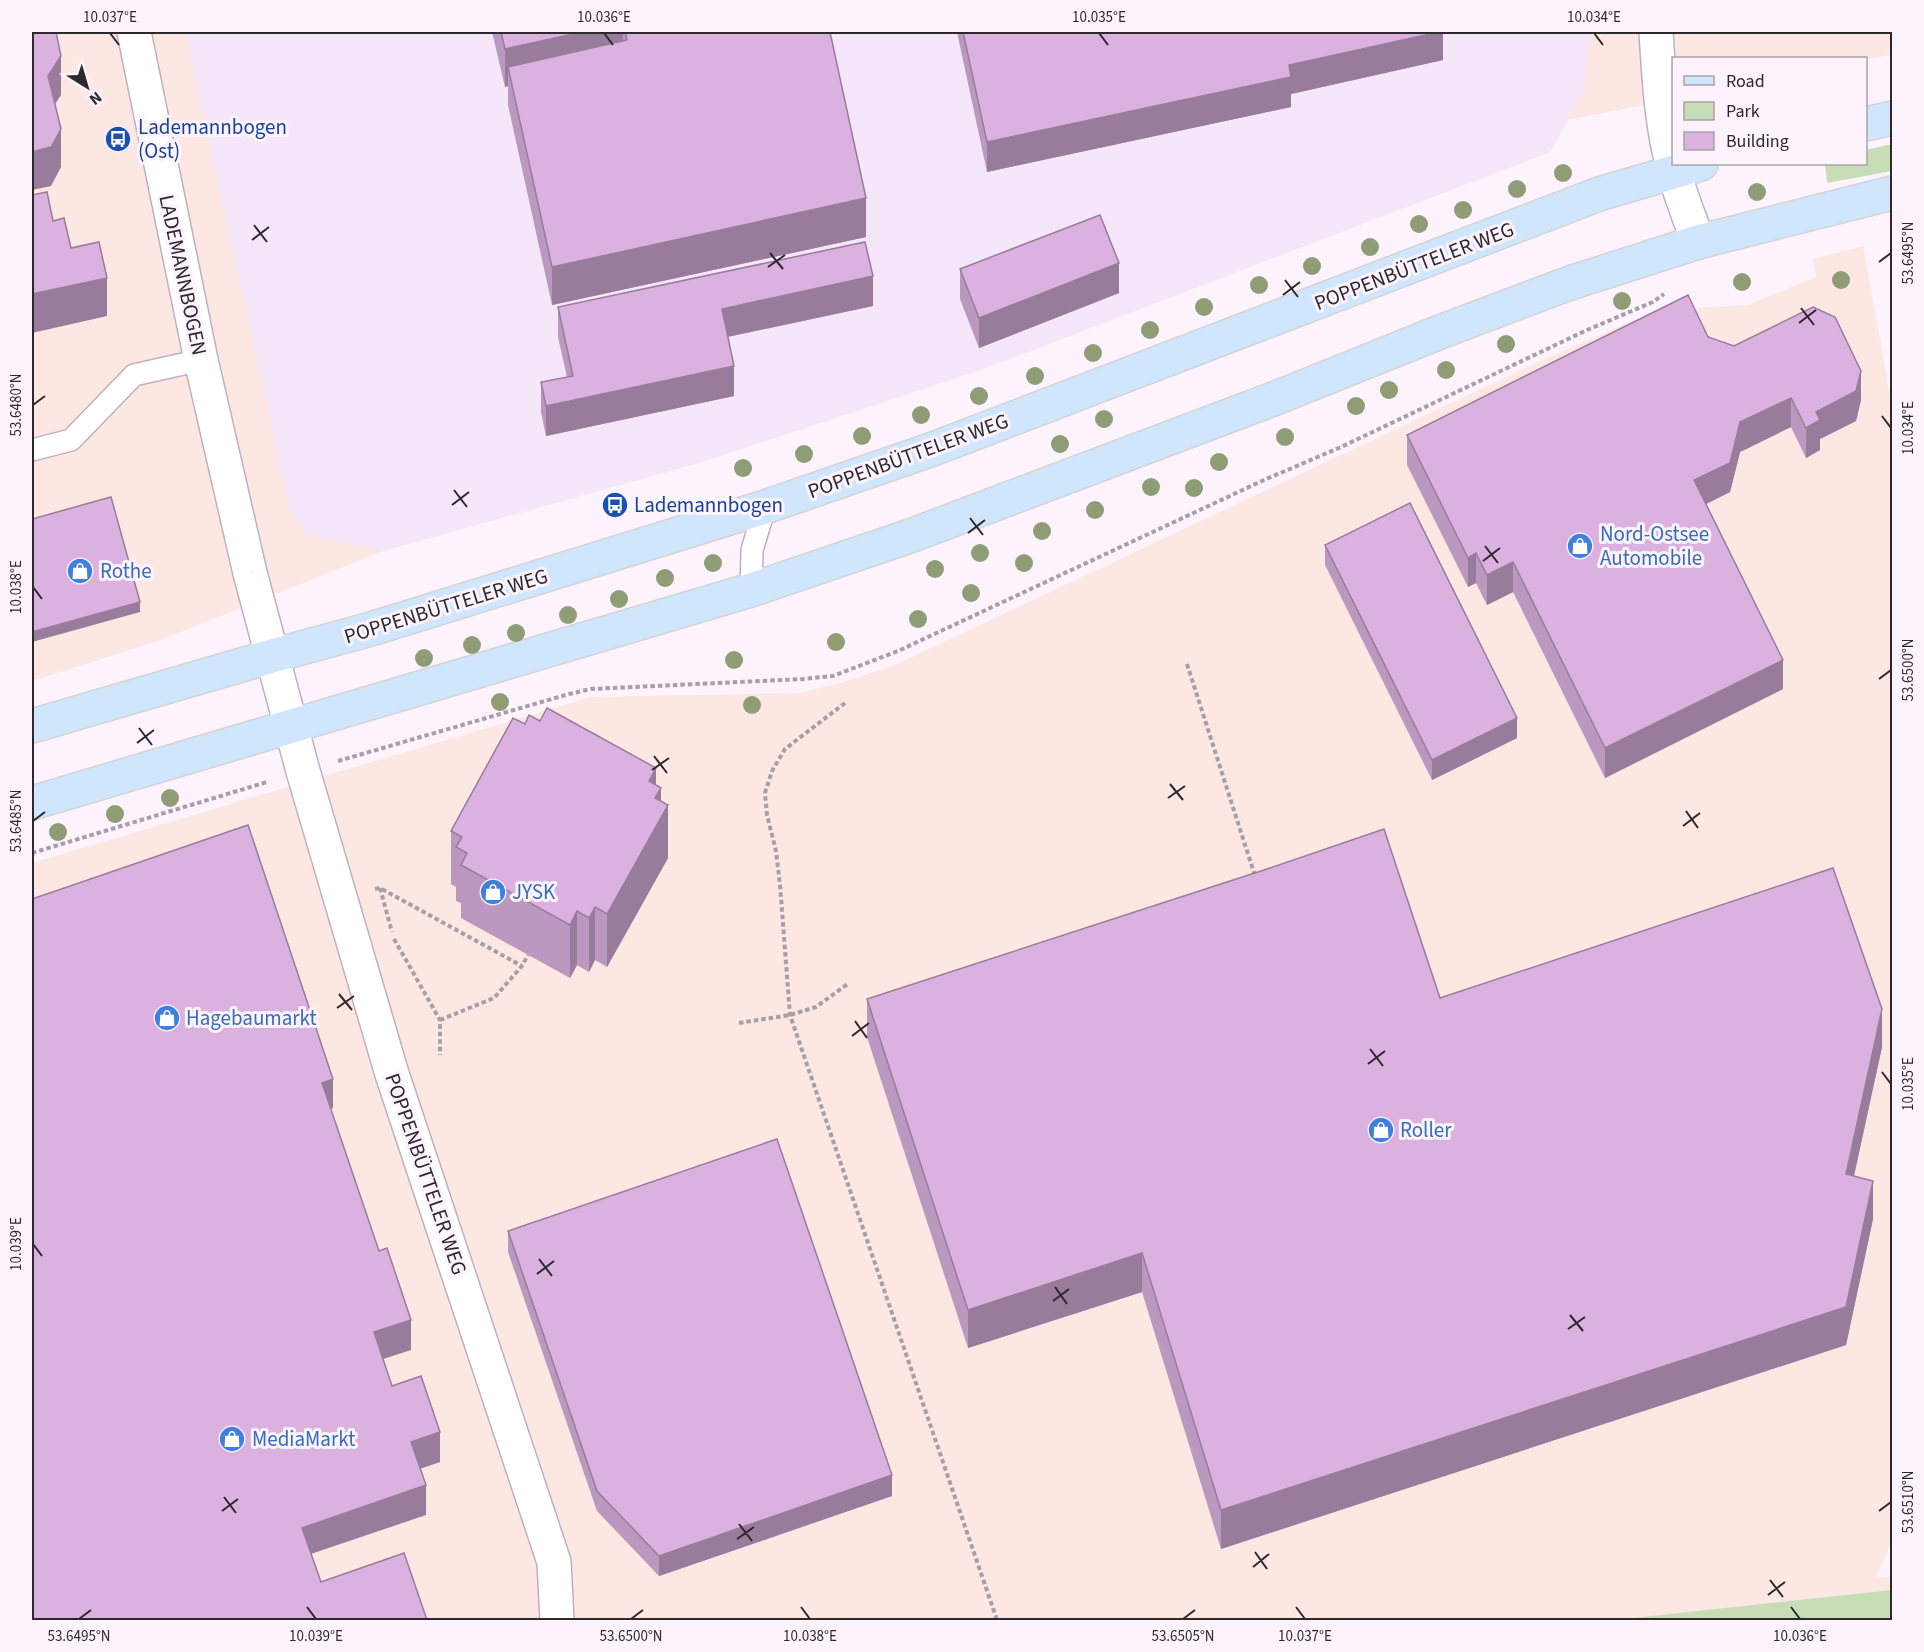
<svg xmlns="http://www.w3.org/2000/svg" width="1924" height="1652" font-family="'Source Sans 3',sans-serif">
<style>
.commercial{fill:#fce7e3}
.industrial{fill:#f5e6f9}
.green{fill:#c7ddb5}
.lines{fill:none;stroke-linecap:round;stroke-linejoin:round}
.service-casing{stroke:#bfb0c1;stroke-width:24}
.minor-casing{stroke:#bfb0c1;stroke-width:36}
.primary-casing{stroke:#d5d4d5;stroke-width:36}
.path{stroke:#a69fa7;stroke-width:4;stroke-dasharray:4.5 3;stroke-linecap:butt}
.service{stroke:#fff;stroke-width:21}
.minor{stroke:#fff;stroke-width:33}
.primary{stroke:#d0e6fc;stroke-width:33}
.tree{fill:#8f9d77}
.wall{fill:#bb98c0}
.shaded-wall{fill:#997c9c}
.building{fill:#dab1df;stroke:#997c9c;stroke-width:1.5}
.ticks{fill:none;stroke:#2d282e;stroke-width:2}
.labels{text-anchor:middle;dominant-baseline:central;stroke-width:6;stroke-linejoin:round;paint-order:stroke}
.transit-label{font-size:21px;fill:#164399;stroke:#fcf3fd;text-anchor:start}
.street-label{font-size:21px;fill:#2d282e;stroke:#fcf3fd}
.shop-label{font-size:21px;fill:#366cbe;stroke:#fcf3fd;text-anchor:start}
.neatline{fill:none;stroke:#2d282e;stroke-width:2}
.ticks-label{font-size:15px;text-anchor:middle;fill:#2d282e}
</style>
<rect width="100%" height="100%" fill="#fcf3fd"/>
<g class="commercial">
<polygon points="32,32 1892,32 1892,54 1866,60 1674,58 1673,99 1568,120 1550,152 986,368 702,462 383,551 158,641 32,681"/>
<polygon points="1863,246 1892,406 1892,1541 1876,1577 1892,1577 1892,1590 1614,1620 32,1620 32,863 591,697 798,693 841,683 895,665 1532,365 1657,310 1748,305 1816,277 1813,259"/>
</g>
<polygon class="industrial" points="185,32 1589,32 1585,88 1550,152 986,368 702,462 383,551 307,535 289,507"/>
<g class="green">
<polygon points="1892,144 1892,171 1827,183 1825,164 1866,164 1866,150"/>
<polygon points="1892,1590 1892,1620 1614,1620"/>
</g>
<g class="lines">
<g class="service-casing">
<g id="service">
<polyline points="32,450 71,440 134,375 201,360"/>
<polyline points="751,590 752,550 765,507"/>
</g>
</g>
<g class="minor-casing">
<g id="minor">
<polyline points="134,32 201,360 250,573 303,771 392,1074 554,1562 557,1620"/>
<path d="M1656,32C1659,78 1661,125 1674,171C1680,195 1690,218 1698,242"/>
</g>
</g>
<g class="primary-casing">
<g id="primary">
<polyline points="1866,124 1892,118"/>
<polyline points="32,726 272,656 371,629 765,507 933,449 1599,194 1701,164"/>
<polyline points="32,803 751,590 910,536 1281,396 1440,332 1570,283 1698,242 1892,193"/>
</g>
</g>
<g class="path">
<polyline points="1187,664 1255,876"/>
<polyline points="845,703 785,749 772,771 765,793 767,815 776,851 780,885 790,1015 997,1620"/>
<polyline points="338,761 569,694 591,689 803,679 833,676 898,651 1264,480 1341,447 1587,330 1653,302 1664,294"/>
<polyline points="32,853 267,782"/>
<polyline points="380,888 392,932"/>
<polyline points="375,889 380,888 522,966"/>
<polyline points="394,939 440,1020 440,1055"/>
<polyline points="440,1020 494,998 522,966 528,955"/>
<polyline points="739,1023 790,1015 816,1007 849,983"/>
</g>
<use href="#service" class="service"/>
<use href="#minor" class="minor"/>
<use href="#primary" class="primary"/>
</g>
<g class="tree">
<circle cx="1563" cy="173" r="9"/>
<circle cx="1517" cy="189" r="9"/>
<circle cx="1757" cy="192" r="9"/>
<circle cx="1463" cy="210" r="9"/>
<circle cx="1419" cy="224" r="9"/>
<circle cx="1370" cy="247" r="9"/>
<circle cx="1312" cy="266" r="9"/>
<circle cx="1841" cy="280" r="9"/>
<circle cx="1742" cy="282" r="9"/>
<circle cx="1259" cy="285" r="9"/>
<circle cx="1622" cy="301" r="9"/>
<circle cx="1204" cy="307" r="9"/>
<circle cx="1150" cy="330" r="9"/>
<circle cx="1506" cy="344" r="9"/>
<circle cx="1093" cy="353" r="9"/>
<circle cx="1446" cy="370" r="9"/>
<circle cx="1035" cy="376" r="9"/>
<circle cx="1389" cy="390" r="9"/>
<circle cx="979" cy="396" r="9"/>
<circle cx="1356" cy="406" r="9"/>
<circle cx="921" cy="415" r="9"/>
<circle cx="1104" cy="419" r="9"/>
<circle cx="862" cy="436" r="9"/>
<circle cx="1285" cy="437" r="9"/>
<circle cx="1060" cy="444" r="9"/>
<circle cx="804" cy="454" r="9"/>
<circle cx="1219" cy="462" r="9"/>
<circle cx="743" cy="468" r="9"/>
<circle cx="1151" cy="487" r="9"/>
<circle cx="1194" cy="488" r="9"/>
<circle cx="1095" cy="510" r="9"/>
<circle cx="1042" cy="531" r="9"/>
<circle cx="980" cy="553" r="9"/>
<circle cx="713" cy="563" r="9"/>
<circle cx="1024" cy="563" r="9"/>
<circle cx="935" cy="569" r="9"/>
<circle cx="665" cy="578" r="9"/>
<circle cx="971" cy="593" r="9"/>
<circle cx="619" cy="599" r="9"/>
<circle cx="568" cy="615" r="9"/>
<circle cx="918" cy="619" r="9"/>
<circle cx="516" cy="633" r="9"/>
<circle cx="836" cy="642" r="9"/>
<circle cx="472" cy="645" r="9"/>
<circle cx="424" cy="658" r="9"/>
<circle cx="734" cy="660" r="9"/>
<circle cx="500" cy="702" r="9"/>
<circle cx="752" cy="705" r="9"/>
<circle cx="170" cy="798" r="9"/>
<circle cx="115" cy="814" r="9"/>
<circle cx="58" cy="832" r="9"/>
</g>
<g class="wall">
<polygon points="492,32 830,32 866,237 552,305 508,105 508,86 505,87"/>
<polygon points="957,32 1443,32 1443,60 1291,94 1291,107 987,172"/>
<polygon points="960,269 1119,293 979,348 960,299"/>
<polygon points="873,306 728,337 734,396 546,436 541,412 541,382 567,377 558,337 558,307"/>
<polygon points="1708,337 1861,400 1856,421 1820,439 1820,450 1806,458 1791,427 1740,452 1730,492 1706,504 1783,689 1605,778 1513,592 1487,605 1476,583 1468,587 1407,465 1407,435"/>
<polygon points="1325,545 1517,738 1432,780 1325,565"/>
<polygon points="525,724 661,801 668,858 607,967 595,960 589,972 577,965 570,978 461,918 461,903 456,901 456,887 451,884 451,831"/>
<polygon points="867,999 1882,1047 1854,1176 1873,1219 1846,1345 1221,1549 1142,1292 968,1348 867,1037"/>
<polygon points="508,1231 892,1496 659,1576 597,1511 508,1252"/>
</g>
<g class="shaded-wall">
<polygon points="582,32 623,32 623,61 508,67 508,86 505,87 505,49"/>
<polygon points="1439,32 1443,32 1443,60 1291,94 1291,107 987,172 987,142 1289,65"/>
<polygon points="61,56 61,95 48,115 48,76"/>
<polygon points="61,129 61,167 51,186 32,190 32,152"/>
<polygon points="866,198 866,237 552,305 552,267"/>
<polygon points="1119,263 1119,293 979,348 979,318"/>
<polygon points="873,276 873,306 722,338 722,309"/>
<polygon points="107,278 107,316 32,333 32,294"/>
<polygon points="734,366 734,396 546,436 546,406"/>
<polygon points="1861,371 1861,400 1856,421 1820,439 1820,450 1806,458 1806,428 1816,412"/>
<polygon points="33,383 33,413 32,413 32,384"/>
<polygon points="1791,398 1791,427 1740,452 1730,492 1694,510 1694,480 1740,422"/>
<polygon points="1476,553 1476,583 1468,587 1468,558"/>
<polygon points="1513,562 1513,592 1487,605 1487,575"/>
<polygon points="140,602 140,612 32,642 32,632"/>
<polygon points="1783,660 1783,689 1605,778 1605,748"/>
<polygon points="1517,718 1517,738 1432,780 1432,760"/>
<polygon points="656,768 656,797 661,788 661,817 668,805 668,858 607,967 607,914 649,781"/>
<polygon points="595,907 595,960 589,972 589,918"/>
<polygon points="577,911 577,965 570,978 570,925"/>
<polygon points="1882,1009 1882,1047 1846,1212 1846,1174"/>
<polygon points="333,1079 333,1108 322,1112 322,1083"/>
<polygon points="1873,1181 1873,1219 1846,1345 1221,1549 1221,1510"/>
<polygon points="1142,1253 1142,1292 968,1348 968,1310"/>
<polygon points="411,1320 411,1350 374,1362 374,1332"/>
<polygon points="440,1432 440,1462 411,1472 411,1442"/>
<polygon points="892,1475 892,1496 659,1576 659,1556"/>
<polygon points="426,1485 426,1515 302,1557 302,1528"/>
</g>
<g class="building">
<polygon points="32,32 56,32 61,56 48,76 61,129 51,147 32,152"/>
<polygon points="501,32 582,32 505,49"/>
<polygon points="625,32 830,32 866,198 552,267 508,67 627,40"/>
<polygon points="963,32 1439,32 1289,65 1291,77 987,142"/>
<polygon points="47,192 53,221 64,218 71,248 99,242 107,278 32,294 32,195"/>
<polygon points="1100,215 1119,263 979,318 960,269"/>
<polygon points="865,242 873,276 722,309 734,366 546,406 541,382 573,376 558,307"/>
<polygon points="1688,295 1708,337 1734,346 1813,307 1835,317 1861,371 1856,391 1816,412 1820,420 1806,428 1791,398 1740,422 1730,463 1694,480 1783,660 1605,748 1513,562 1487,575 1476,553 1468,558 1407,435"/>
<polygon points="111,497 140,602 32,632 32,519"/>
<polygon points="1410,503 1517,718 1432,760 1325,545"/>
<polygon points="547,708 656,768 649,781 661,788 655,798 668,805 607,914 595,907 589,918 577,911 570,925 461,865 467,853 456,847 462,837 451,831 513,718 525,724 529,715 540,721"/>
<polygon points="248,825 333,1079 322,1083 379,1251 387,1248 411,1320 374,1332 392,1386 421,1376 440,1432 411,1442 426,1485 302,1528 321,1582 404,1553 427,1620 32,1620 32,899"/>
<polygon points="1384,829 1440,998 1833,868 1882,1009 1846,1174 1873,1181 1846,1307 1221,1510 1142,1253 968,1310 867,999 1267,869"/>
<polygon points="777,1139 892,1475 659,1556 597,1491 508,1231"/>
</g>
<path class="ticks" d="M110,33L119,45M604,33L613,45M1099,33L1108,45M1594,33L1603,45M254,225L267,242M252,240L269,227M770,253L783,269M1879,262L1891,253M768,267L785,255M1285,280L1298,297M1283,295L1300,282M1801,308L1814,325M1799,323L1816,310M33,405L45,396M1882,416L1891,428M454,490L467,507M452,505L469,492M970,518L983,535M968,533L985,520M1485,546L1498,563M1483,561L1500,548M33,587L42,599M1879,679L1891,670M139,728L152,745M137,743L154,730M654,756L667,773M652,770L669,758M1170,784L1183,800M1168,798L1185,786M1686,811L1698,828M33,821L45,812M1683,826L1700,813M339,994L352,1010M337,1008L354,996M855,1021L867,1038M852,1036L869,1023M1370,1049L1383,1066M1368,1064L1385,1051M1882,1072L1891,1084M33,1244L42,1256M539,1259L552,1276M537,1274L554,1261M1055,1287L1067,1304M1053,1301L1069,1289M1570,1315L1583,1331M1568,1329L1585,1317M224,1497L236,1513M222,1511L238,1499M1879,1511L1891,1502M739,1524L752,1541M737,1539L754,1527M1255,1552L1267,1569M1253,1567L1269,1554M1770,1580L1783,1597M1768,1595L1785,1582M307,1607L316,1619M801,1607L810,1619M1296,1607L1305,1619M1791,1607L1800,1619M79,1619L91,1610M631,1619L643,1610M1183,1619L1195,1610"/>
<defs>
<g id="bus-disc" transform="scale(1.35)"><circle r="9.5" fill="#1a4fb4" stroke="#fcf3fd"/><path d="M-5-6H5V4H4V6H2V4H-2V6H-4V4H-5ZM-3.5-4V0h7V-4ZM-3.5 1.2v1.5H-2V1.2ZM2 1.2v1.5H3.5V1.2Z" fill="#fff"/></g>
<g id="shop-disc" transform="scale(1.35)"><circle r="9.5" fill="#3f7fe0" stroke="#fcf3fd"/><path d="M-5-2.5h2.3a2.7 3.5 0 0 1 5.4 0H5L5.5 6h-11ZM-1.5-2.5h3a1.5 2.3 0 0 0-3 0Z" fill="#fff"/></g>
</defs>
<g fill-rule="evenodd">
<use href="#bus-disc" x="118" y="139"/>
<use href="#bus-disc" x="615" y="505"/>
<use href="#shop-disc" x="1580" y="546"/>
<use href="#shop-disc" x="80" y="571"/>
<use href="#shop-disc" x="493" y="892"/>
<use href="#shop-disc" x="167" y="1018"/>
<use href="#shop-disc" x="1381" y="1130"/>
<use href="#shop-disc" x="232" y="1439"/>
</g>
<g class="labels">
<g class="transit-label">
<text x="138" y="127">Lademannbogen<tspan x="138" dy="24">(Ost)</tspan></text>
<text x="634" y="505">Lademannbogen</text>
</g>
<g class="street-label">
<text transform="translate(1414 266) rotate(-21)">POPPENBÜTTELER WEG</text>
<text transform="translate(183 275) rotate(78)">LADEMANNBOGEN</text>
<text transform="translate(908 456) rotate(-20)">POPPENBÜTTELER WEG</text>
<text transform="translate(446 606) rotate(-17)">POPPENBÜTTELER WEG</text>
<text transform="translate(426 1174) rotate(71)">POPPENBÜTTELER WEG</text>
</g>
<g class="shop-label">
<text x="1600" y="534">Nord-Ostsee<tspan x="1600" dy="24">Automobile</tspan></text>
<text x="100" y="571">Rothe</text>
<text x="512" y="892">JYSK</text>
<text x="186" y="1018">Hagebaumarkt</text>
<text x="1400" y="1130">Roller</text>
<text x="252" y="1439">MediaMarkt</text>
</g>
</g>
<rect width="1924" height="1652" fill="none" stroke="#fcf3fd" stroke-width="66"/>
<rect x="1672" y="57" width="195" height="108" fill="#fcf3fd" stroke="#a9a2aa" stroke-width="1.5"/>
<rect x="1684" y="76" width="30" height="9" fill="#d0e6fc" stroke="#a9a2aa" stroke-width="1.5"/>
<text x="1726" y="87" font-size="18" fill="#2d282e">Road</text>
<rect x="1684" y="102" width="30" height="18" fill="#c7ddb5" stroke="#a9a2aa" stroke-width="1.5"/>
<text x="1726" y="117" font-size="18" fill="#2d282e">Park</text>
<rect x="1684" y="132" width="30" height="18" fill="#dab1df" stroke="#a9a2aa" stroke-width="1.5"/>
<text x="1726" y="147" font-size="18" fill="#2d282e">Building</text>
<g transform="translate(87 87) rotate(143)" stroke="#fcf3fd" stroke-width="4.5" paint-order="stroke">
<path d="M0-4.5L10 22L0 15L-10 22Z" fill="#2d282e"/>
<text y="-9" font-size="16" font-weight="bold" text-anchor="middle" fill="#2d282e">N</text>
</g>
<rect x="33" y="33" width="1858" height="1586" class="neatline"/>
<g class="ticks-label">
<text x="110" y="22">10.037°E</text>
<text x="604" y="22">10.036°E</text>
<text x="1099" y="22">10.035°E</text>
<text x="1594" y="22">10.034°E</text>
<text transform="translate(1908 253) rotate(-90)" y="5">53.6495°N</text>
<text transform="translate(16 405) rotate(-90)" y="5">53.6480°N</text>
<text transform="translate(1908 428) rotate(-90)" y="5">10.034°E</text>
<text transform="translate(16 587) rotate(-90)" y="5">10.038°E</text>
<text transform="translate(1908 670) rotate(-90)" y="5">53.6500°N</text>
<text transform="translate(16 821) rotate(-90)" y="5">53.6485°N</text>
<text transform="translate(1908 1084) rotate(-90)" y="5">10.035°E</text>
<text transform="translate(16 1244) rotate(-90)" y="5">10.039°E</text>
<text transform="translate(1908 1502) rotate(-90)" y="5">53.6510°N</text>
<text x="79" y="1641">53.6495°N</text>
<text x="316" y="1641">10.039°E</text>
<text x="631" y="1641">53.6500°N</text>
<text x="810" y="1641">10.038°E</text>
<text x="1183" y="1641">53.6505°N</text>
<text x="1305" y="1641">10.037°E</text>
<text x="1800" y="1641">10.036°E</text>
</g>
</svg>
